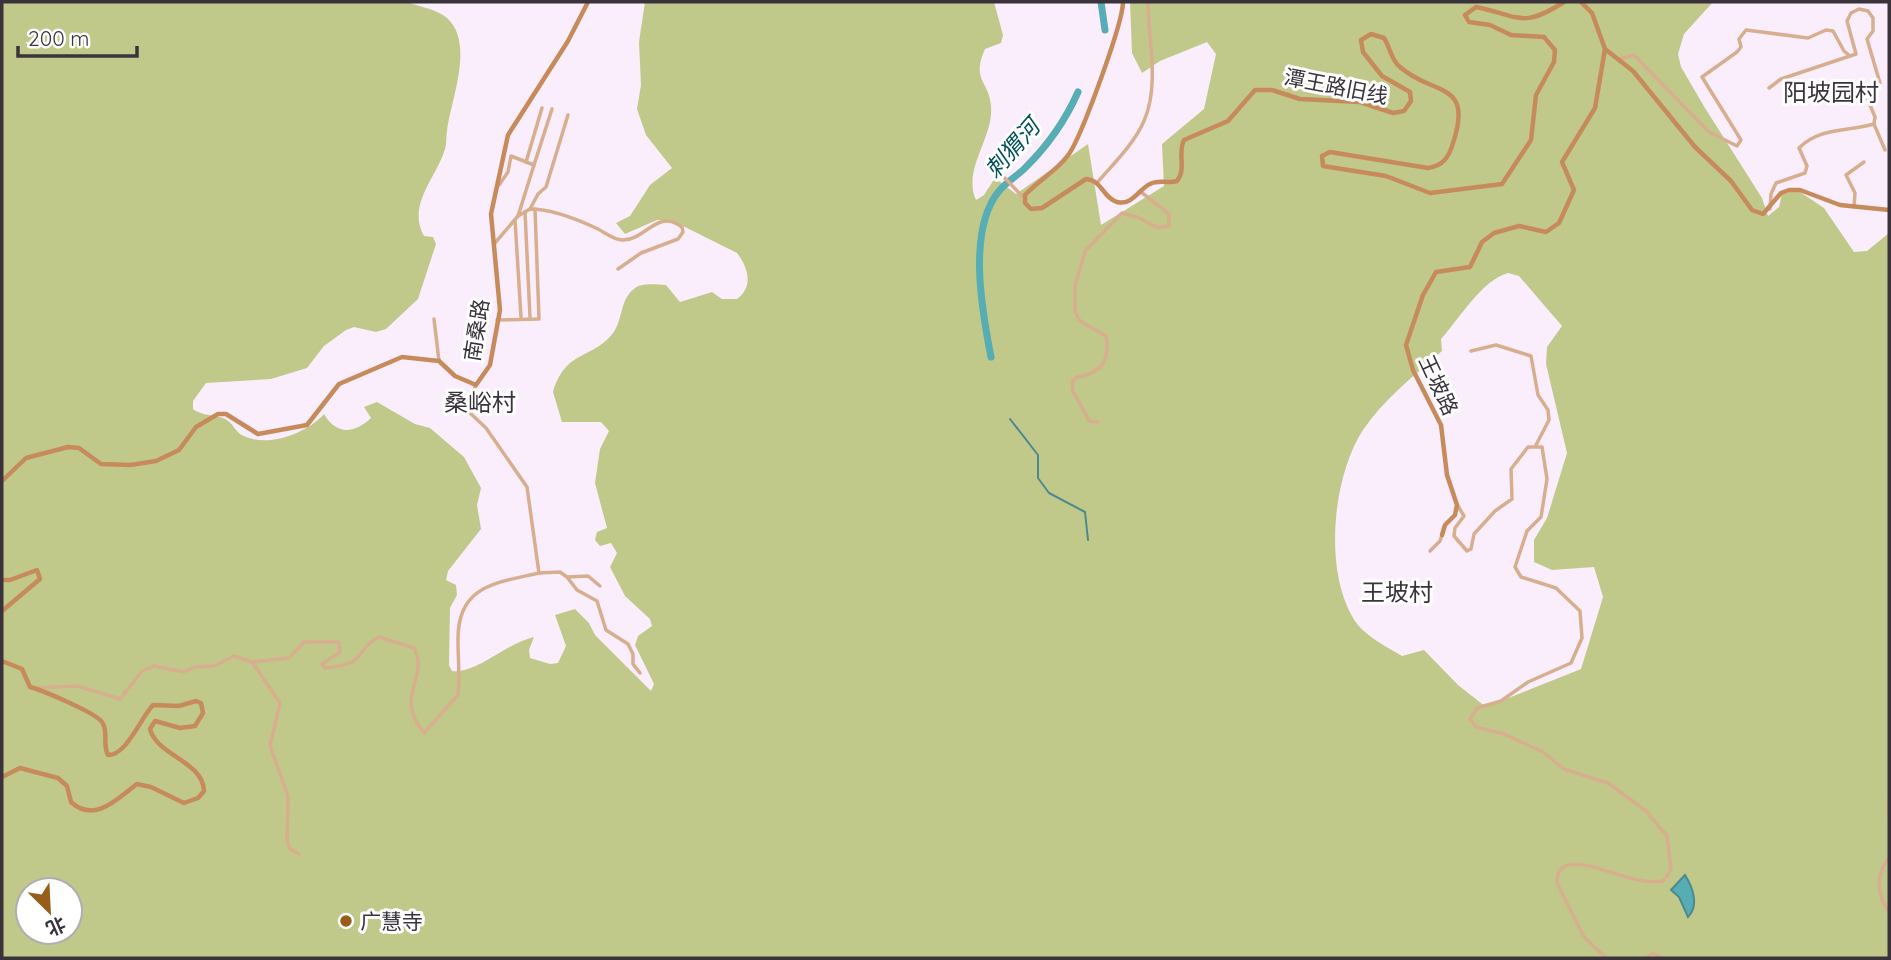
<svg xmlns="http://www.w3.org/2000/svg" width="1891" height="960" font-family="Quicksand,'Noto Sans SC',sans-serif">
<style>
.forest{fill:#c0c98a;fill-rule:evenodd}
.water{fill:#56adb4;stroke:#4e8890;stroke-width:2}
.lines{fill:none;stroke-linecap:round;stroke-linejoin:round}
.stream{stroke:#4e8890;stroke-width:2}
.river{stroke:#56adb4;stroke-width:7}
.street{stroke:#d7ae8e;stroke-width:3.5}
.secondary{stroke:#c78b5b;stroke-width:4.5}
.poi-dot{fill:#975d1a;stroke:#fff;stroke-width:2.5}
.labels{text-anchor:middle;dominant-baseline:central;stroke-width:6;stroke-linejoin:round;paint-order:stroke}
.street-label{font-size:21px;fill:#3a333c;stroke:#fff}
.poi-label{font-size:21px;fill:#3a333c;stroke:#fff;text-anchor:start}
.water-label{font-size:23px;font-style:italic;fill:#005258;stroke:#fff}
.quarter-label{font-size:24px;fill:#3a333c;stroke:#fff}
</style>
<rect width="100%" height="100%" fill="#faeefd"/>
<path class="forest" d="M2,2H407C420,7 437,9 447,18C475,43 451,99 447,131C446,138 447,145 444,152C435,179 407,206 424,236L433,237L436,244L418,299L386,329L376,332L354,327L346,330L324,346L307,368L271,379L206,383L193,401V409C203,417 220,414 228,421C234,425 236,433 244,436C269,448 307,433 324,414C337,436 355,433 371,418L364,407L377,402L415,424L430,428L464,457L481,488L477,505L481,529L448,571L446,580L456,585L457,595L450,608L449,665L452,671C477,674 504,644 534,637L529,650L530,658L550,664L558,663L566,646L555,615L575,609L589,623L595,635L651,691L654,684L635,645L638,636L652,626L650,619L625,596L610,567L617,553L611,543L600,546L595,540L597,532L607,528L595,483L600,449L609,431L601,422H562L553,392C566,349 592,360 613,333C623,320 620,299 634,289C642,282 656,285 666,285L680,302L712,292L722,299H737C754,287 748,267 737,253L671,220H657L625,234L616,223L630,216L650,185L672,168L646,135L637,109L641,85L639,42L645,2H994L1003,35L1001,43L985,49C971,81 989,80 991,106C994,138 962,169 976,200L984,195L995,178L1016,194L1088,144L1101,225L1164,186L1162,144L1204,109L1216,54L1207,42L1160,61L1142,73L1132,53L1130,2H1713L1684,34L1678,54L1681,67L1705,108L1762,198L1768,216L1779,207L1782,194L1797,190L1824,208L1854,252L1867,251L1889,233V958H2ZM1508,273L1519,276L1562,326L1547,347L1546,364L1567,453L1547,518L1534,540V562L1552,570L1594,567L1603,597L1581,669L1486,707L1458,685L1424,650L1402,656C1387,647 1369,638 1358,625C1322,577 1332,477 1363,430C1384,399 1414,376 1442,351L1441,339C1460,318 1482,280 1508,273ZM28,890H70V932H28Z"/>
<path class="water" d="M1685,875C1692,886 1700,905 1688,917L1679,897L1671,890Z"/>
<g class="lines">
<polyline class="stream" points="1010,419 1038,455 1038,478 1049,493 1085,512 1088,540"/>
<g class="river">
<polyline points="1101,2 1105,30"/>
<path d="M991,357C982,311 967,230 999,191C1007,181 1019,175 1027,166C1048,145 1066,119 1078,92"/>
</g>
<g class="street">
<path d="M1619,59L1634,55L1709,132L1737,146L1741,140L1702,77L1737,52L1741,47L1739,39L1746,30L1808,38L1826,30L1833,31L1844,51L1850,56L1856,54L1847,21L1851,13L1859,9L1868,11L1873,18V31L1867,39L1880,83L1868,100L1875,117L1874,124C1847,132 1820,127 1799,148L1807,166L1805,173L1776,183L1771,194L1770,209"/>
<polyline points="1769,88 1781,79 1850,56"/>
<polyline points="1874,124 1885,150"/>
<polyline points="1009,151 1001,174 1022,196"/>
<polyline points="526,162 542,108"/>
<polyline points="534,165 552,109"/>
<path d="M1097,183C1113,164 1134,144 1144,121C1160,84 1148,41 1148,2"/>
<polyline points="499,185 508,172 511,156 534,165 518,216"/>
<polyline points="1854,207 1855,193 1846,175 1864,162"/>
<polyline points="530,209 538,194 546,187 568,115"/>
<polyline points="525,212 530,317"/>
<polyline points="515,220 521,317"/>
<path d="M495,243L518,216L530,209C551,209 579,220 598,229C606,233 613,240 623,240C646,240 657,208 682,227L683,232L678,239L641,253L618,269"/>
<polyline points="434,319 439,361"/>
<polyline points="497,320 539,319 535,209"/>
<polyline points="1471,351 1496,345 1531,356 1538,395 1548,410 1549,420 1536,445"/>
<path d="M1098,422L1089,421L1073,391L1072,383L1075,378C1102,372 1110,363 1106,336L1080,321L1075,312V286L1085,251L1122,213L1137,217L1158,228L1169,226V214L1141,192"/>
<path d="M1458,506L1464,516L1455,528L1454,536L1467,551L1471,549L1474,534L1495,511L1512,499L1511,469L1528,447H1542L1547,479L1541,517L1527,531L1515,567L1521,577L1556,588L1580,611L1582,638L1571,663L1528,682L1501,701L1477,708L1470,719L1476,727L1504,734L1543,752L1564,769L1608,783L1646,811L1667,836L1671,870L1663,881C1634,887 1591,859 1568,865C1559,867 1557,875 1557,883L1584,937L1606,958"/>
<polyline points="1430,551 1440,541 1442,535"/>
<polyline points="539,573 560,572 567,577 588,576 600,586"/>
<polyline points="567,577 577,590 597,601 606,630 628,644 633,654 633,664 640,673"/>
<polyline points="38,688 77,686 120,699 142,671 154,666 183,672 195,667 214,666 234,656 252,662"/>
<polyline points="1889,797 1889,816"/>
<path d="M299,854L290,849L287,841L288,796L270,746L280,703L252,662L289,658L304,642H339L340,652L322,664L325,668C370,664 351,652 379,637L414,648C430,677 393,696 424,733L458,695C460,677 458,659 458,641C457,585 496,583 539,573L527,487L486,428L468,411L467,405L476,385"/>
<path d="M1889,858C1875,875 1877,894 1889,912"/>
<polyline points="1644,958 1653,954 1662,958"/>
</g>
<g class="secondary">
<path d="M1123,2C1123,23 1082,135 1069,154C1057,171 1039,180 1025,195V203L1031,209L1042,208L1086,179C1102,180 1103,198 1117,202C1132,206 1139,189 1150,184C1159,179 1168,184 1177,181C1187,168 1177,154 1184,140L1228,121L1255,90H1272L1300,99L1360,102L1393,113L1404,111L1411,101L1410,92L1382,76L1363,52L1361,40L1371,34L1384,38C1390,47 1391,60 1400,67C1432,96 1474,80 1453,143C1449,157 1443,166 1428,168L1330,152L1322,156L1323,166L1386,176L1430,193L1502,184L1531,140L1536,95L1554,62L1555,50L1544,37L1511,35L1490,25L1469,22L1465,15L1476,7C1520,16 1522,29 1564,2"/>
<polyline points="1581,2 1592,13 1605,49 1633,71 1695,147 1731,181 1752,210 1763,214 1781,193 1789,190 1800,190 1840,205 1889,210"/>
<polyline points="2,481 26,458 68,447 79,448 101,464 130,465 156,461 179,450 196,427 218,414 226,414 258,434 307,425 339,384 402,357 439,361 455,376 476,385 490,365 500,310 491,214 508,135 568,41 588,2"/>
<polyline points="1442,535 1445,525 1455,515 1457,505 1447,475 1441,425 1413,370 1406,345 1423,295 1436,272 1470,267 1482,242 1494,233 1519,226 1546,232 1559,223 1574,190 1562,162 1595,108 1605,49"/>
<polyline points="2,580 10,580 37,570 40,579 2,611"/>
<path d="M2,661L22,669L30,687C42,690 96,713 102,722C109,732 102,744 108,755C126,756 140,719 153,705L179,706L196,701L201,703L203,713L195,726L180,728L155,721L150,729C157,756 203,761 204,791L198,798L184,803L151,787L137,784C118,798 95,824 71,802L67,786L58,778L20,768L2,777"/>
</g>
</g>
<circle class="poi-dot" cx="346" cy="921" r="7"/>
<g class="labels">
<g class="street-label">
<text transform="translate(1336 86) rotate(11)">潭王路旧线</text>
<text transform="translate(476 330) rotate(-81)">南桑路</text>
<text transform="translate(1439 385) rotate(65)">王坡路</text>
</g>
<g class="poi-label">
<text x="360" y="921">广慧寺</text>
</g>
<g class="water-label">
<text transform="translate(1012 148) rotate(-49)">刺猬河</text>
</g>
<g class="quarter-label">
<text x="1831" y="92">阳坡园村</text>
<text x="480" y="402">桑峪村</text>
<text x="1397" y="592">王坡村</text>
</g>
</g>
<rect width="1891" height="960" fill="none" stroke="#3a333c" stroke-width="7"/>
<g transform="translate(49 911) rotate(156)"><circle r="33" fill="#ffffff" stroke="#b0adb1" stroke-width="2"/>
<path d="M0-5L12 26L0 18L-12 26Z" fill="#975d1a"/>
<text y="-10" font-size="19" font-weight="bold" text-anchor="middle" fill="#3a333c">北</text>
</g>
<path d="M18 46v10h119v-10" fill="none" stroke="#3a333c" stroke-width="3.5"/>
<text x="28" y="46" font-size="21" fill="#3a333c" stroke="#ffffff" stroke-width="5" paint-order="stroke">200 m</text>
</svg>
